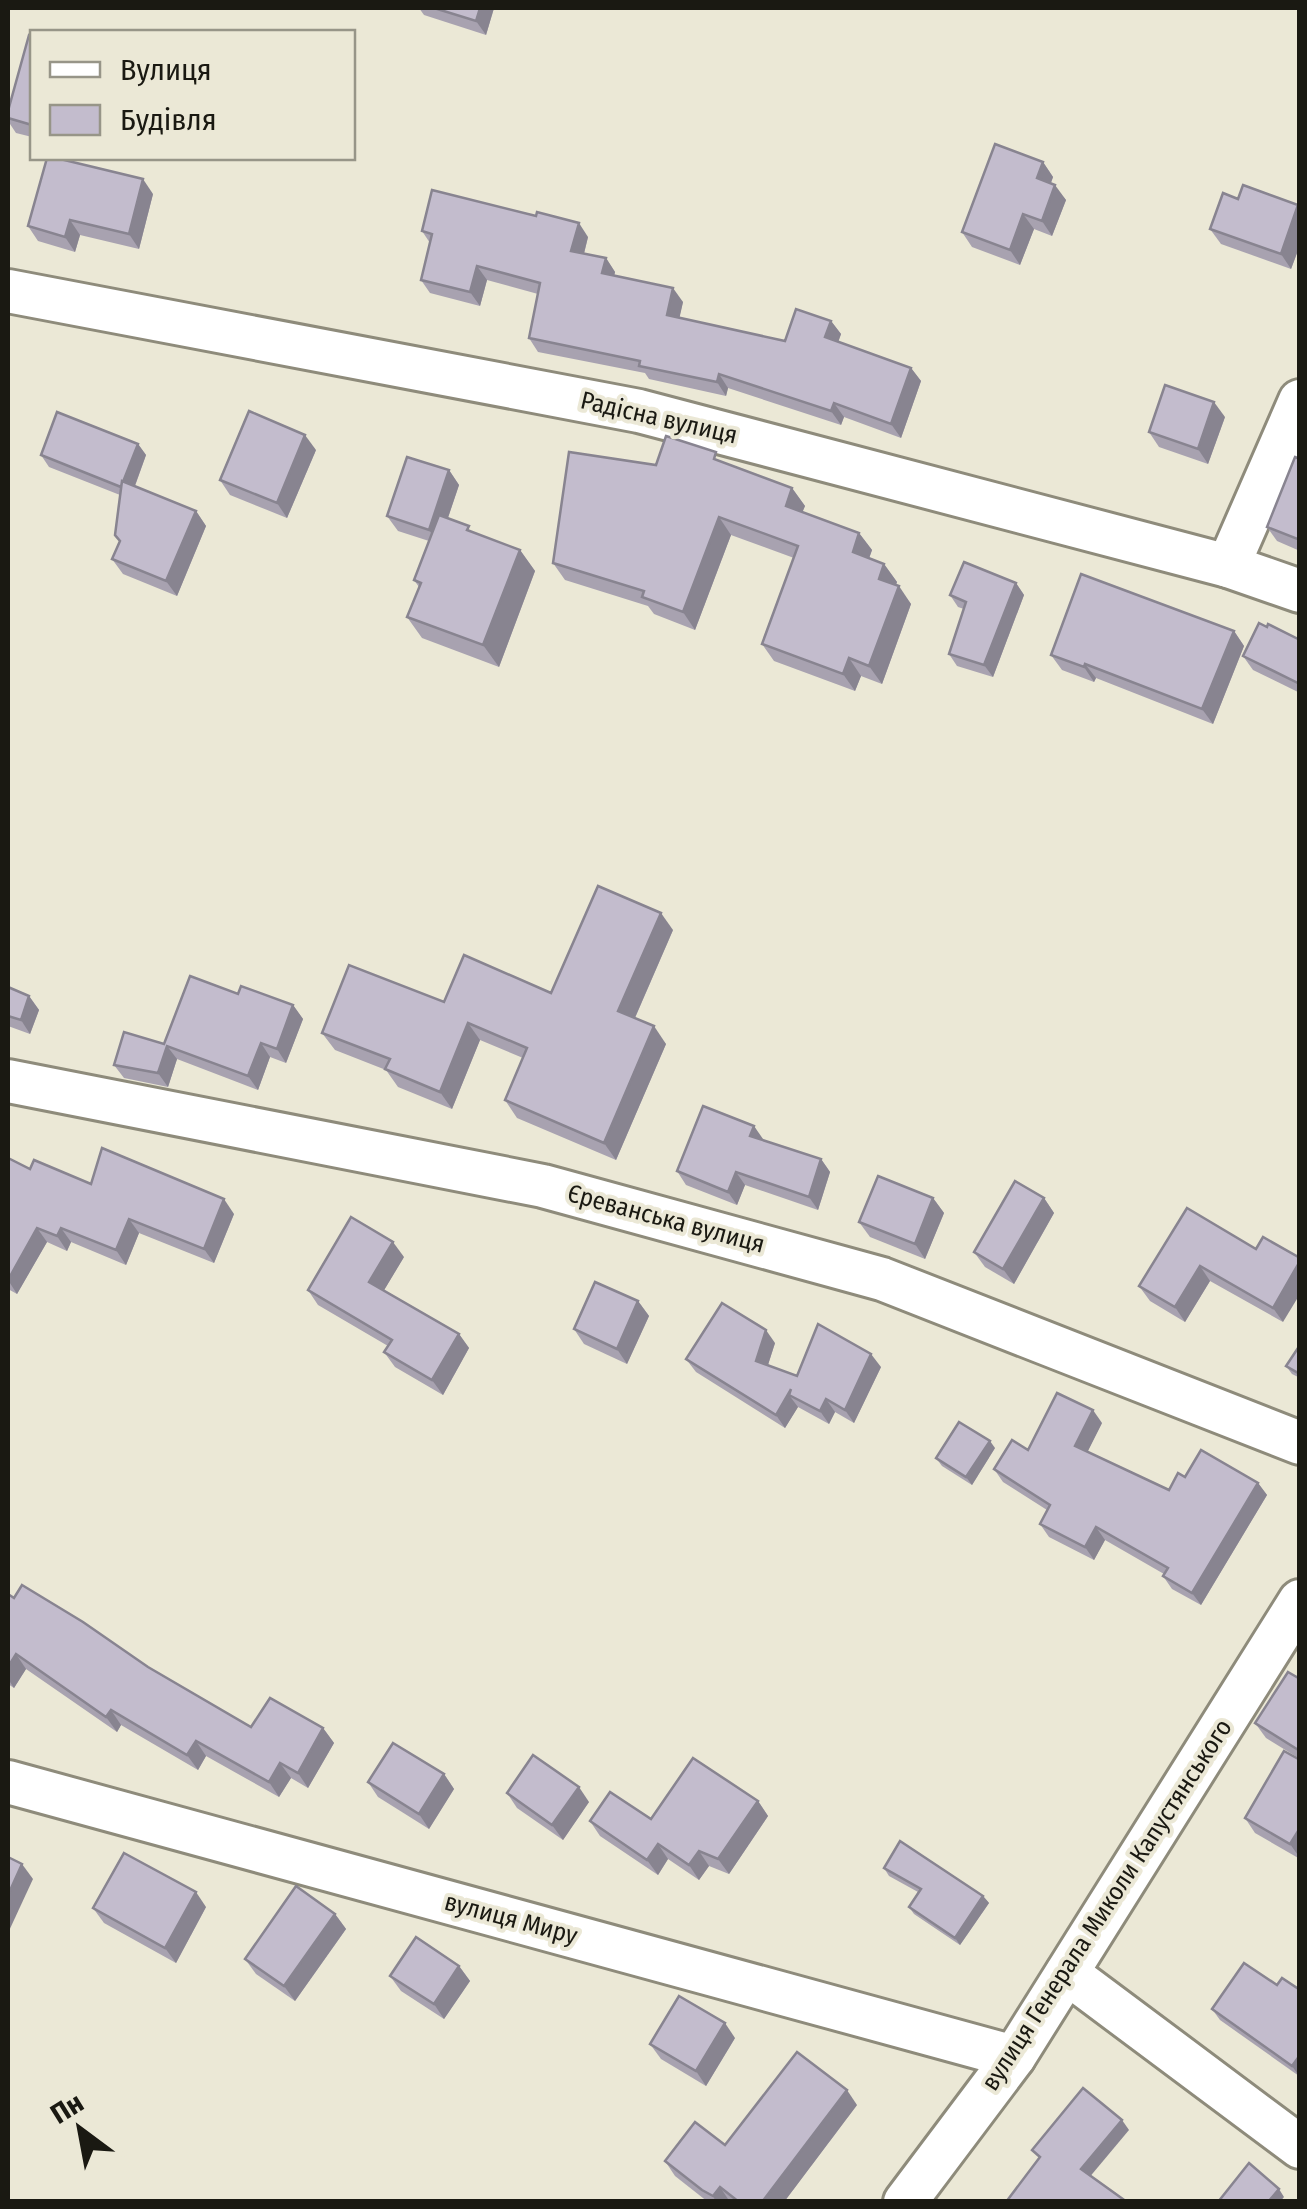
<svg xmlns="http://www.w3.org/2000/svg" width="1307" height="2209" font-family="'Fira Sans Condensed',sans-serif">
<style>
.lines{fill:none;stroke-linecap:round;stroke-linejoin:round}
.minor-casing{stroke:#8e8b7b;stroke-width:48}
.minor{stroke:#fff;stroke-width:42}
.wall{fill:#a8a2b0}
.shaded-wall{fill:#888490}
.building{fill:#c3bccd;stroke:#888490;stroke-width:2.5}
.labels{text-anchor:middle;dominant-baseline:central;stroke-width:8;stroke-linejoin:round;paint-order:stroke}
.street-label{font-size:25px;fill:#1a1912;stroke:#ebe8d6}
</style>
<rect width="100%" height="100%" fill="#ebe8d6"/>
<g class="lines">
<g class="minor-casing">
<g id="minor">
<polyline points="8,291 639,411 1228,566 1300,591"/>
<polyline points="1228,566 1300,401"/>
<polyline points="8,1081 543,1186 882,1279 1300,1443"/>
<polyline points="8,1782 1014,2057"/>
<polyline points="1067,1973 1300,2147"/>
<polyline points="905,2202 1014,2057 1300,1601"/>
</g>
</g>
<use href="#minor" class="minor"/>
</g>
<g class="wall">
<polygon points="419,8 494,8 486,35 424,15"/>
<polygon points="32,36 32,137 16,133 8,121 8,111"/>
<polygon points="1043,162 1053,177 1051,183 1066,200 1052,236 1034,229 1020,265 972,247 962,232"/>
<polygon points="153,194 139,249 80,235 75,252 38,241 28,226"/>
<polygon points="1238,199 1298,205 1300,207 1300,245 1291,269 1221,244 1210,229"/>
<polygon points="422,231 588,237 584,254 606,258 615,272 614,275 683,302 679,318 785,341 831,321 841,334 838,342 911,368 921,381 901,438 844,417 841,425 728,388 726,396 649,379 645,373 538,352 529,338 538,294 487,280 480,306 430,293 421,280 430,243"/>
<polygon points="1225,417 1208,464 1159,447 1149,432"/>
<polygon points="138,444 146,455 135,486 196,511 206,526 177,596 123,574 112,559 120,541 120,495 49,467 41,455"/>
<polygon points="316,450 287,518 230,495 220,480"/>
<polygon points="1300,459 1300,551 1277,541 1267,527"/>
<polygon points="724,463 792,488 805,506 802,512 859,533 872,550 869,558 884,564 897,582 896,585 911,604 882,684 861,676 855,691 774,661 762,644 794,558 731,535 695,630 654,614 648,606 565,580 553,563 656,465"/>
<polygon points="449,470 459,485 448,518 474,533 520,550 535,571 499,667 422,638 407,617 419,587 414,580 429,541 398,531 387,516"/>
<polygon points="1016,583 1024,595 993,677 957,666 949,654 964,609 958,607 950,595"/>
<polygon points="1234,631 1244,646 1213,724 1096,678 1094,682 1062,670 1051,655"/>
<polygon points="1300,640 1300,693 1253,670 1243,656"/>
<polygon points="673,930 635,1018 666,1044 616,1160 517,1118 505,1100 523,1058 480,1040 452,1109 398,1087 386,1070 335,1050 322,1033 444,1002 551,993"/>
<polygon points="8,987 29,996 39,1010 30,1034 8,1026"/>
<polygon points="238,994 293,1005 303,1019 286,1063 270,1057 258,1090 177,1059 168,1087 124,1078 114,1065 164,1044"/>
<polygon points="754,1126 762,1140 821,1159 830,1172 818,1210 745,1185 737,1205 686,1185 677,1171"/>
<polygon points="8,1158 30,1169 91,1184 234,1214 214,1263 139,1233 126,1265 71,1242 67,1251 47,1242 17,1294 8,1289"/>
<polygon points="933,1198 944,1213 925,1259 870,1237 859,1222"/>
<polygon points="1044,1198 1054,1213 1014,1284 985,1267 974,1252"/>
<polygon points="1256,1249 1283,1322 1210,1281 1185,1322 1150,1301 1139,1286"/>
<polygon points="404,1257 384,1290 459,1334 469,1348 443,1395 395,1367 384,1352 388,1346 318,1305 308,1290"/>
<polygon points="638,1301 649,1316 627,1364 584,1344 574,1329"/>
<polygon points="775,1343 768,1365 797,1376 881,1367 854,1423 835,1412 829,1424 798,1407 785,1428 696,1372 686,1359"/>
<polygon points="1300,1345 1300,1378 1292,1374 1286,1366"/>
<polygon points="1102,1423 1087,1452 1169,1490 1185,1477 1258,1483 1267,1495 1201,1605 1172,1589 1163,1576 1164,1574 1105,1540 1094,1560 1049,1537 1040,1524 1047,1510 1003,1482 994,1469 1028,1450"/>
<polygon points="995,1448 972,1485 942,1466 936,1458"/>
<polygon points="8,1594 148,1667 251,1727 323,1728 334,1743 308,1788 291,1778 279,1797 206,1756 198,1770 121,1725 117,1732 26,1669 14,1688 8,1684"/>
<polygon points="1300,1679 1300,1759 1266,1738 1255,1723"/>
<polygon points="1300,1760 1300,1859 1255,1833 1245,1818"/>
<polygon points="444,1774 454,1789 429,1829 378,1797 368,1782"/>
<polygon points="507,1793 589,1802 563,1840 517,1808"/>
<polygon points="758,1801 768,1816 729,1874 709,1866 699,1880 668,1859 658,1875 600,1836 590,1821 651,1819"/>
<polygon points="884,1868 983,1896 989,1903 960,1945 914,1914 909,1907 918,1892 889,1876"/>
<polygon points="206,1907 176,1963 104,1923 93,1908"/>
<polygon points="335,1914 346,1929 295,2001 256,1974 245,1959"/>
<polygon points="1244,1963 1299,2076 1220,2020 1212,2009"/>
<polygon points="459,1966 470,1981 444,2019 401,1991 390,1976"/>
<polygon points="735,2038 706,2086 661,2059 650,2044"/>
<polygon points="857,2105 784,2202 708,2202 675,2176 665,2161"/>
</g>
<g class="shaded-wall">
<polygon points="480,8 494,8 486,35 476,21"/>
<polygon points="1043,162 1053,177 1047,193 1037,178"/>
<polygon points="143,179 153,194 139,249 129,234"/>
<polygon points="1055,185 1066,200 1052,236 1042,221"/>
<polygon points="1298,205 1300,207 1300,245 1291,269 1281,254"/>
<polygon points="1023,214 1034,229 1020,265 1010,250"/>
<polygon points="70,220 80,235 75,252 65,237"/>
<polygon points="579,223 588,237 581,265 571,251"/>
<polygon points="606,258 615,272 612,286 602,273"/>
<polygon points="477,266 487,280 480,306 470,292"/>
<polygon points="673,288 683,302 677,329 667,315"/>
<polygon points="831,321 841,334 835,351 825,337"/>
<polygon points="911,368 921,381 901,438 891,424"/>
<polygon points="719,374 728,388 726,396 717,382"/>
<polygon points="1214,402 1225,417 1208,464 1198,449"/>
<polygon points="834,403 844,417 841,425 831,411"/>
<polygon points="305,435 316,450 287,518 277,503"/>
<polygon points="138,444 146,455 130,499 121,487"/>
<polygon points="449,470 459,485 439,544 429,530"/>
<polygon points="792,488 805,506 798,523 786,506"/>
<polygon points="196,511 206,526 177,596 166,581"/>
<polygon points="719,517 731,535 695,630 683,612"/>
<polygon points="859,533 872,550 865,570 853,552"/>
<polygon points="520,550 535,571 499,667 483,645"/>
<polygon points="884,564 897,582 891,596 879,579"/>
<polygon points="1016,583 1024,595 993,677 984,665"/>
<polygon points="899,586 911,604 882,684 869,666"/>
<polygon points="1234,631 1244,646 1213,724 1202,709"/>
<polygon points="849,658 861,676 855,691 843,674"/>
<polygon points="1085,664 1096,678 1094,682 1084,667"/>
<polygon points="661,913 673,930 630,1029 618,1011"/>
<polygon points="29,996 39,1010 30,1034 21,1020"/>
<polygon points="293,1005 303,1019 286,1063 277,1049"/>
<polygon points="468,1023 480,1040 452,1109 440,1092"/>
<polygon points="654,1026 666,1044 616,1160 604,1143"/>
<polygon points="261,1043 270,1057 258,1090 248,1076"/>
<polygon points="167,1046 177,1059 168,1087 158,1073"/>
<polygon points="754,1126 763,1139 759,1149 750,1136"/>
<polygon points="821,1159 830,1172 818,1210 809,1197"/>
<polygon points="736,1172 745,1185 737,1205 728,1192"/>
<polygon points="933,1198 944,1213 925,1259 915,1244"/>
<polygon points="1044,1198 1054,1213 1014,1284 1003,1269"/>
<polygon points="224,1199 234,1214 214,1263 204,1249"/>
<polygon points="129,1219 139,1233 126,1265 116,1250"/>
<polygon points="37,1228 47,1242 17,1294 8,1280"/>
<polygon points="61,1228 71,1242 67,1251 57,1236"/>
<polygon points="393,1242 404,1257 380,1297 369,1282"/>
<polygon points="1300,1261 1300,1294 1283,1322 1273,1308"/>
<polygon points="1200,1266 1210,1281 1185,1322 1175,1307"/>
<polygon points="638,1301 649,1316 627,1364 617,1349"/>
<polygon points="766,1330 775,1343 765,1374 756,1361"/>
<polygon points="459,1334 469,1348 443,1395 432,1380"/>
<polygon points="871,1354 881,1367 854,1423 845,1410"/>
<polygon points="791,1389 789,1395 798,1407 785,1428 776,1415"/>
<polygon points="826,1399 835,1412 829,1424 820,1411"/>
<polygon points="1093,1410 1102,1423 1084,1459 1075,1446"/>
<polygon points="990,1441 995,1448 972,1485 966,1477"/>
<polygon points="1258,1483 1267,1495 1201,1605 1192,1593"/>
<polygon points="1096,1527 1105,1540 1094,1560 1085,1547"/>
<polygon points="16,1654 26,1669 14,1688 8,1679 8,1667"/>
<polygon points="111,1710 121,1725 117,1732 106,1717"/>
<polygon points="323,1728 334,1743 308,1788 298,1773"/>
<polygon points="196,1741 206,1756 198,1770 187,1755"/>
<polygon points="280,1763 291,1778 279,1797 269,1782"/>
<polygon points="444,1774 454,1789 429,1829 419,1814"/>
<polygon points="579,1787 589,1802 563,1840 552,1825"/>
<polygon points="758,1801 768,1816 729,1874 718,1859"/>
<polygon points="1300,1828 1300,1858 1290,1844"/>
<polygon points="658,1844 668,1859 658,1875 647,1860"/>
<polygon points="699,1851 709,1866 699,1880 689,1865"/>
<polygon points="22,1864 33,1879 8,1933 8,1895"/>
<polygon points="196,1892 206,1907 176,1963 165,1948"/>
<polygon points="983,1896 989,1903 960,1945 955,1938"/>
<polygon points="335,1914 346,1929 295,2001 284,1986"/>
<polygon points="459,1966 470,1981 444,2019 434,2004"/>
<polygon points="725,2023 735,2038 706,2086 696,2071"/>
<polygon points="1300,2055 1300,2076 1299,2076 1292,2066"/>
<polygon points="847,2090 857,2105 784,2202 762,2202"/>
<polygon points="1122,2120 1129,2130 1088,2179 1081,2169"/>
<polygon points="720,2187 730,2202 716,2202 713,2196"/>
<polygon points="1279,2189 1284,2197 1280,2202 1268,2202"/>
</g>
<g class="building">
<polygon points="434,8 480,8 476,21"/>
<polygon points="29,35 32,36 32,125 8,118 8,111"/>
<polygon points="995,144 1043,162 1037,178 1055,185 1042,221 1023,214 1010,250 962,232"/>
<polygon points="47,158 56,158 143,179 129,234 70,220 65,237 28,226"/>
<polygon points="1243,185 1298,205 1281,254 1210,229 1223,193 1238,199"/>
<polygon points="432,190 536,216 537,212 579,223 571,251 606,258 602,273 673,288 667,315 785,341 796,309 831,321 825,337 911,368 891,424 834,403 831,411 719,374 717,382 639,366 640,361 529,338 540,283 477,266 470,292 421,280 432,234 422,231"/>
<polygon points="1165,385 1214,402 1198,449 1149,432"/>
<polygon points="249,411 305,435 277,503 220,480"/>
<polygon points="57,412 138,444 121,487 41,455"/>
<polygon points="666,436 716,452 714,459 792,488 786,506 859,533 853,552 884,564 879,579 899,586 869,666 849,658 843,674 762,644 798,546 719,517 683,612 642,597 644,591 553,563 569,452 656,465"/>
<polygon points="407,457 449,470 429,530 387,516"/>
<polygon points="1295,457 1300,459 1300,540 1267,527"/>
<polygon points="122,481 196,511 166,581 112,559 120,541 115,535"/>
<polygon points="439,515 469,526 467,530 520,550 483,645 407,617 421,583 414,580"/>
<polygon points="964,562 1016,583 984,665 949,654 966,602 950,595"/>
<polygon points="1081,574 1234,631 1202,709 1085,664 1084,667 1051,655"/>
<polygon points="1259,623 1267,627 1268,624 1300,640 1300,684 1243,656"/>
<polygon points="598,886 661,913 618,1011 654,1026 604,1143 505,1100 527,1048 468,1023 440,1092 385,1069 390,1059 322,1033 349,965 444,1002 464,955 551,993"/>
<polygon points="190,976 238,994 241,986 293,1005 277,1049 261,1043 248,1076 167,1046 158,1073 114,1065 124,1032 164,1044"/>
<polygon points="8,987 29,996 21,1020 8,1016"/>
<polygon points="703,1106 754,1126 750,1136 821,1159 809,1197 736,1172 728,1192 677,1171"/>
<polygon points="102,1148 224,1199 204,1249 129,1219 116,1250 61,1228 57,1236 37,1228 8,1280 8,1158 30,1169 34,1160 91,1184"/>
<polygon points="878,1176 933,1198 915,1244 859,1222"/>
<polygon points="1015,1181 1044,1198 1003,1269 974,1252"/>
<polygon points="1187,1208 1256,1249 1263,1237 1300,1258 1300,1261 1273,1308 1200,1266 1175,1307 1139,1286"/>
<polygon points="351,1217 393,1242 369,1282 459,1334 432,1380 384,1352 392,1340 308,1290"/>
<polygon points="595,1282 638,1301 617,1349 574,1329"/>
<polygon points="722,1303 766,1330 756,1361 797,1376 818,1324 871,1354 845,1410 826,1399 820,1411 789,1395 791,1389 776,1415 686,1359"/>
<polygon points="1300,1345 1300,1374 1286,1366"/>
<polygon points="1057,1393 1093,1410 1075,1446 1169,1490 1178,1473 1185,1477 1201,1450 1258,1483 1192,1593 1163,1576 1168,1568 1096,1527 1085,1547 1040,1524 1050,1505 994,1469 1012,1440 1028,1450"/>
<polygon points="959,1422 990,1441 966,1477 936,1458"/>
<polygon points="22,1585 83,1622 148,1667 251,1727 270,1698 323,1728 298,1773 280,1763 269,1782 196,1741 187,1755 111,1710 106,1717 16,1654 8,1667 8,1594 14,1598"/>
<polygon points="1288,1672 1300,1679 1300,1751 1255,1723"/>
<polygon points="393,1743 444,1774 419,1814 368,1782"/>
<polygon points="1284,1751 1300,1760 1300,1828 1290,1844 1245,1818"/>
<polygon points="533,1755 579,1787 552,1825 507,1793"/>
<polygon points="693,1758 758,1801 718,1859 699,1851 689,1865 658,1844 647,1860 590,1821 610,1792 651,1819"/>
<polygon points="900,1841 983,1896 955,1938 909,1907 921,1889 884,1868"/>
<polygon points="124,1853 196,1892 165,1948 93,1908"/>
<polygon points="8,1857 22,1864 8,1895"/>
<polygon points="296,1886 335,1914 284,1986 245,1959"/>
<polygon points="416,1937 459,1966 434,2004 390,1976"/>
<polygon points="1244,1963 1277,1985 1282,1978 1300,1990 1300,2055 1292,2066 1212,2009"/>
<polygon points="679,1996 725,2023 696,2071 650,2044"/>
<polygon points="797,2052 847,2090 762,2202 739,2202 720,2187 713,2196 702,2190 665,2161 695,2122 725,2145"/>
<polygon points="1083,2088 1122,2120 1081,2169 1127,2202 1006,2202 1040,2157 1032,2150"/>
<polygon points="1249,2163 1279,2189 1268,2202 1218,2202"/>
</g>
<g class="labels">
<g class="street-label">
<text transform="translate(659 418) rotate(13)">Радісна вулиця</text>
<text transform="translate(666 1219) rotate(15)">Єреванська вулиця</text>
<text transform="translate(1107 1905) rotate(-57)">вулиця Генерала Миколи Капустянського</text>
<text transform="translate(511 1919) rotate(15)">вулиця Миру</text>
</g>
</g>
<rect width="1307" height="2209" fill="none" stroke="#1a1912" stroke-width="20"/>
<rect x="30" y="30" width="325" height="130" fill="#ebe8d6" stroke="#979588" stroke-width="2.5"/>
<rect x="50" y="62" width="50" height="15" fill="#ffffff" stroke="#979588" stroke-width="2.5"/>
<text x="120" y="80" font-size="30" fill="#1a1912">Вулиця</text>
<rect x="50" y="105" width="50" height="30" fill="#c3bccd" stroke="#979588" stroke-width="2.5"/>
<text x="120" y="130" font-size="30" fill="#1a1912">Будівля</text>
<g transform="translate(80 2129) rotate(328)" stroke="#ebe8d6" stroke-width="8" paint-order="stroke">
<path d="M0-8L18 38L0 25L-18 38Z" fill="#1a1912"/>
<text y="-15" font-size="28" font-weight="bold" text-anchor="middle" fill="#1a1912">Пн</text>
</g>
</svg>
